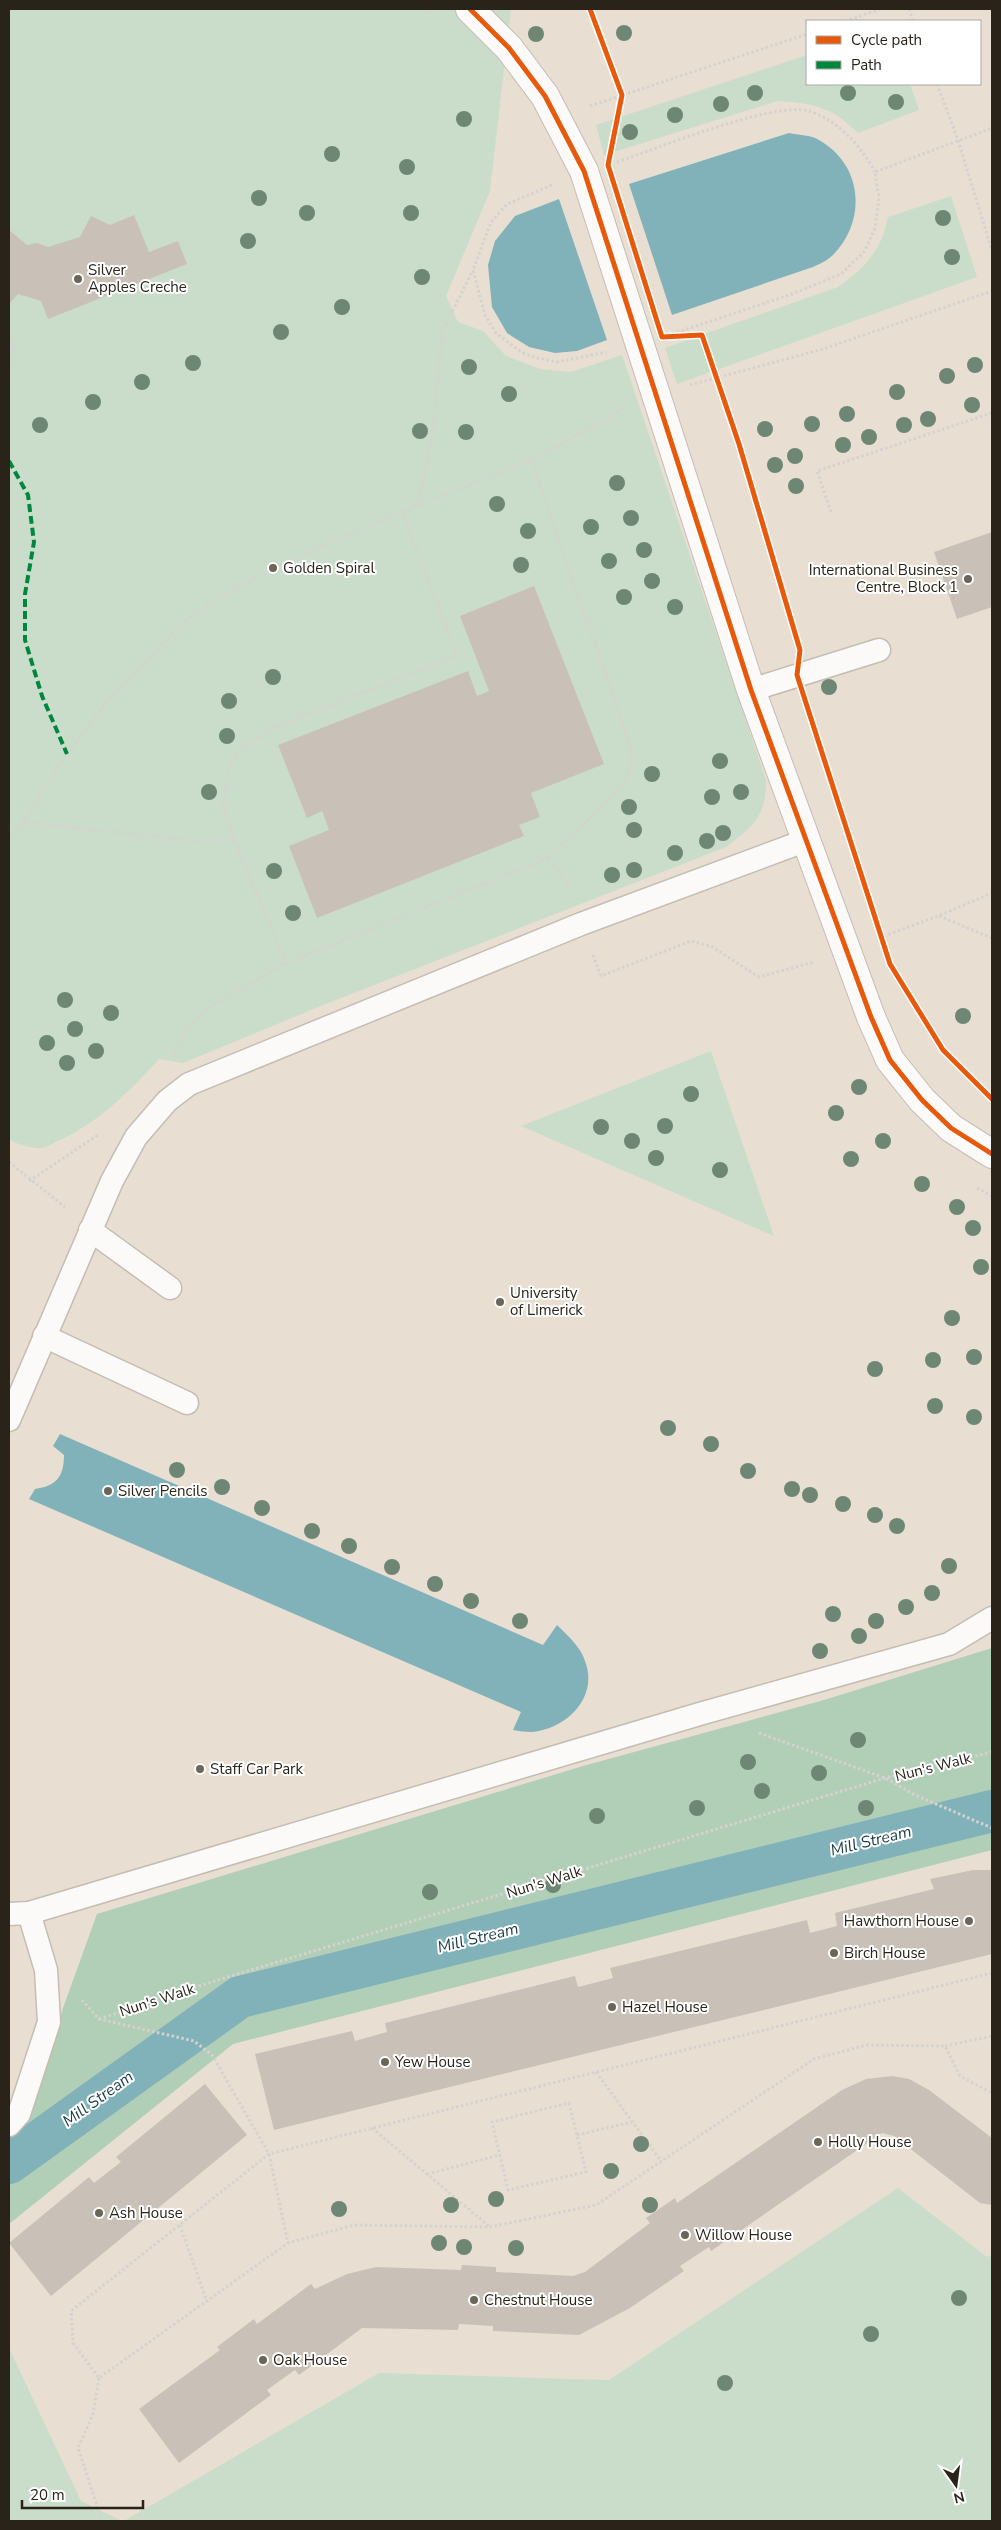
<svg xmlns="http://www.w3.org/2000/svg" width="1001" height="2530" font-family="'Nunito Sans',sans-serif">
<style>
.green{fill:#c9ddca}
.forest{fill:#b1ceb7}
.water{fill:#82b2b9}
.lines{fill:none;stroke-linecap:round;stroke-linejoin:round}
.canal{stroke:#82b2b9;stroke-width:42}
.building{fill:#c9c1b7}
.service-casing{stroke:#c5bdb3;stroke-width:25}
.minor-casing{stroke:#c5bdb3;stroke-width:30}
.path{stroke:#d5d2cf;stroke-width:3;stroke-dasharray:2.5 2.5;stroke-linecap:butt}
.service{stroke:#fcfaf8;stroke-width:22}
.minor{stroke:#fcfaf8;stroke-width:28}
.quiet{stroke:#00873e;stroke-width:4;stroke-dasharray:8 4;stroke-linecap:butt}
.cycleway-casing{stroke:#fff;stroke-width:8}
.cycleway{stroke:#e8590c;stroke-width:5}
.tree{fill:#6e8674}
.poi-dot{fill:#6c655a;stroke:#fff;stroke-width:2}
.labels{text-anchor:middle;dominant-baseline:central;stroke-width:4;stroke-linejoin:round;paint-order:stroke}
.poi-label{font-size:15px;fill:#29231a;stroke:#fff;text-anchor:start}
.street-label{font-size:15px;fill:#29231a;stroke:#fff}
.water-label{font-size:16px;font-style:italic;fill:#1a3d45;stroke:#fff}
</style>
<rect width="100%" height="100%" fill="#e8dfd2"/>
<g class="green">
<path d="M9,9H511L490,191L446,296L458,322L483,331L506,356L540,369L571,372L622,355L766,780C766,817 754,825 726,847L318,1007L183,1063L159,1059C130,1091 99,1122 60,1140C54,1142 48,1147 42,1148C34,1149 15,1144 9,1139Z"/>
<path d="M807,55V84H910L919,110L858,133C832,107 813,103 778,101L604,155L596,125Z"/>
<path d="M951,196L977,277L677,384L665,348L838,287C865,268 882,250 888,217Z"/>
<polygon points="711,1051 774,1236 521,1126"/>
<polygon points="898,2188 987,2257 992,2255 992,2521 124,2521 379,2373 609,2380"/>
<polygon points="9,2348 81,2501 122,2521 9,2521"/>
</g>
<polygon class="forest" points="992,1648 992,1850 233,2044 9,2224 9,2101 43,2076 63,2008 97,1914 583,1766 824,1700"/>
<g class="water">
<path d="M789,133C798,135 811,135 819,140C863,165 867,220 833,255C828,260 820,264 813,267L672,315L629,184Z"/>
<polygon points="559,199 607,340 577,351 555,353 529,347 507,333 492,307 488,265 495,241 515,216"/>
<path d="M60,1434L543,1645L557,1625C568,1636 580,1646 585,1661C599,1697 567,1729 532,1732C526,1732 519,1731 513,1730L521,1712L29,1499L35,1489C56,1486 64,1477 64,1455L53,1446Z"/>
</g>
<g class="lines">
<polyline class="canal" points="9,2163 240,1997 992,1811"/>
</g>
<g class="building">
<polygon points="134,215 149,252 178,241 187,264 48,319 41,301 18,294 9,304 9,230 27,245 37,243 48,247 80,237 91,216 110,225"/>
<polygon points="992,532 992,607 957,619 934,552"/>
<polygon points="534,586 604,764 531,793 540,817 519,825 524,836 317,918 289,846 329,830 322,811 307,818 278,745 468,671 477,696 489,691 460,616"/>
<polygon points="973,1870 992,1870 992,1954 274,2130 255,2054 352,2031 355,2041 387,2032 385,2023 575,1976 578,1987 613,1978 610,1968 807,1920 810,1933 837,1926 835,1913 934,1889 930,1879"/>
<polygon points="892,2076 909,2079 929,2090 992,2138 992,2205 980,2203 894,2136 882,2133 711,2251 709,2247 680,2266 684,2271 630,2308 579,2335 493,2331 493,2326 459,2324 458,2330 362,2328 299,2375 295,2370 267,2390 271,2395 179,2463 139,2409 220,2350 217,2347 254,2319 257,2324 311,2284 315,2289 347,2274 376,2267 461,2270 462,2265 496,2267 496,2272 573,2276 585,2272 650,2223 646,2218 675,2198 677,2203 842,2090 866,2079"/>
<polygon points="205,2084 247,2135 51,2296 9,2243 89,2177 94,2183 121,2162 116,2157"/>
</g>
<g class="lines">
<g class="service-casing">
<g id="service">
<polyline points="751,690 879,650"/>
<polyline points="90,1230 170,1288"/>
<polyline points="44,1336 187,1403"/>
<polyline points="9,1420 112,1181 136,1137 167,1101 189,1084 581,924 807,840"/>
<polyline points="9,1914 29,1913 703,1713 949,1644 992,1618"/>
<polyline points="9,2125 19,2114 49,2022 46,1970 29,1913"/>
</g>
</g>
<g class="minor-casing">
<polyline id="minor" points="470,9 509,48 545,96 584,171 751,690 871,1017 890,1060 922,1100 951,1128 992,1154"/>
</g>
<g class="path">
<polyline points="426,9 434,15"/>
<polyline points="909,9 913,21"/>
<polyline points="845,21 881,9"/>
<polyline points="937,84 958,140 992,251"/>
<polyline points="590,106 807,34"/>
<path d="M617,162C656,149 773,101 809,111C838,120 861,146 875,172"/>
<polyline points="552,185 507,204 491,222 473,270 485,315 496,333 521,352 537,358 558,362 606,352"/>
<polyline points="9,330 14,348 9,377"/>
<polyline points="672,334 792,294 841,274 864,252 875,228 879,198 875,172 992,128"/>
<polyline points="690,385 820,350 992,291"/>
<path d="M531,461L630,745C631,754 632,764 629,773C624,788 563,842 548,858"/>
<polyline points="415,506 426,471 434,419 442,332 473,270"/>
<polyline points="831,512 817,471 992,413"/>
<polyline points="23,822 197,841 234,840 286,963 548,858 566,882 570,893"/>
<polyline points="9,837 23,822 67,754 110,698 185,621 233,589 315,549 415,506 531,461 623,409"/>
<polyline points="234,840 223,807 228,769 238,752 274,727 457,656 402,512"/>
<polyline points="939,916 992,938"/>
<polyline points="879,938 938,916 992,893"/>
<polyline points="593,955 601,976 691,941 711,946 759,977 814,962"/>
<polyline points="173,1055 192,1023 212,1005 286,963"/>
<polyline points="9,1162 65,1207"/>
<polyline points="29,1181 98,1135"/>
<polyline points="977,1188 992,1196"/>
<polyline points="759,1733 885,1778 915,1795 992,1828"/>
<polyline points="992,1973 269,2154 71,2311 73,2343 99,2378 288,2243 354,2225 490,2227 596,2205 814,2059 867,2045 945,2046 960,2076 992,2093"/>
<polyline points="82,2000 99,2019 194,2041 212,2055 269,2154 288,2243"/>
<polyline points="99,2019 218,1980 885,1778 992,1752"/>
<polyline points="945,2046 992,2036"/>
<polyline points="596,2072 661,2161"/>
<polygon points="569,2103 586,2172 508,2190 492,2122"/>
<polyline points="372,2128 490,2227"/>
<polyline points="577,2135 632,2122"/>
<polyline points="427,2174 500,2155"/>
<polyline points="180,2225 207,2302"/>
<polyline points="99,2378 93,2414 78,2448 100,2515 100,2521"/>
</g>
<use href="#service" class="service"/>
<use href="#minor" class="minor"/>
<polyline class="quiet" points="9,461 28,495 34,542 25,594 25,640 42,696 67,754"/>
<g class="cycleway-casing">
<g id="cycleway">
<polyline points="470,9 509,48 545,96 584,171 751,690 871,1017 890,1060 922,1100 951,1128 992,1154"/>
<polyline points="590,9 622,95 608,165 662,337 702,335 739,444 800,650 797,675 890,964 943,1050 992,1099"/>
</g>
</g>
<use href="#cycleway" class="cycleway"/>
</g>
<g class="tree">
<circle cx="624" cy="33" r="8"/>
<circle cx="536" cy="34" r="8"/>
<circle cx="755" cy="93" r="8"/>
<circle cx="848" cy="93" r="8"/>
<circle cx="896" cy="102" r="8"/>
<circle cx="721" cy="104" r="8"/>
<circle cx="675" cy="115" r="8"/>
<circle cx="464" cy="119" r="8"/>
<circle cx="630" cy="132" r="8"/>
<circle cx="332" cy="154" r="8"/>
<circle cx="407" cy="167" r="8"/>
<circle cx="259" cy="198" r="8"/>
<circle cx="307" cy="213" r="8"/>
<circle cx="411" cy="213" r="8"/>
<circle cx="943" cy="218" r="8"/>
<circle cx="248" cy="241" r="8"/>
<circle cx="952" cy="257" r="8"/>
<circle cx="422" cy="277" r="8"/>
<circle cx="342" cy="307" r="8"/>
<circle cx="281" cy="332" r="8"/>
<circle cx="193" cy="363" r="8"/>
<circle cx="975" cy="365" r="8"/>
<circle cx="469" cy="367" r="8"/>
<circle cx="947" cy="376" r="8"/>
<circle cx="142" cy="382" r="8"/>
<circle cx="897" cy="392" r="8"/>
<circle cx="509" cy="394" r="8"/>
<circle cx="93" cy="402" r="8"/>
<circle cx="972" cy="405" r="8"/>
<circle cx="847" cy="414" r="8"/>
<circle cx="928" cy="419" r="8"/>
<circle cx="812" cy="424" r="8"/>
<circle cx="40" cy="425" r="8"/>
<circle cx="904" cy="425" r="8"/>
<circle cx="765" cy="429" r="8"/>
<circle cx="420" cy="431" r="8"/>
<circle cx="466" cy="432" r="8"/>
<circle cx="869" cy="437" r="8"/>
<circle cx="843" cy="445" r="8"/>
<circle cx="795" cy="456" r="8"/>
<circle cx="775" cy="465" r="8"/>
<circle cx="617" cy="483" r="8"/>
<circle cx="796" cy="486" r="8"/>
<circle cx="497" cy="504" r="8"/>
<circle cx="631" cy="518" r="8"/>
<circle cx="591" cy="527" r="8"/>
<circle cx="528" cy="531" r="8"/>
<circle cx="644" cy="550" r="8"/>
<circle cx="609" cy="561" r="8"/>
<circle cx="521" cy="565" r="8"/>
<circle cx="652" cy="581" r="8"/>
<circle cx="624" cy="597" r="8"/>
<circle cx="675" cy="607" r="8"/>
<circle cx="273" cy="677" r="8"/>
<circle cx="829" cy="687" r="8"/>
<circle cx="229" cy="701" r="8"/>
<circle cx="227" cy="736" r="8"/>
<circle cx="720" cy="761" r="8"/>
<circle cx="652" cy="774" r="8"/>
<circle cx="209" cy="792" r="8"/>
<circle cx="741" cy="792" r="8"/>
<circle cx="712" cy="797" r="8"/>
<circle cx="629" cy="807" r="8"/>
<circle cx="634" cy="830" r="8"/>
<circle cx="723" cy="833" r="8"/>
<circle cx="707" cy="841" r="8"/>
<circle cx="675" cy="853" r="8"/>
<circle cx="634" cy="870" r="8"/>
<circle cx="274" cy="871" r="8"/>
<circle cx="612" cy="875" r="8"/>
<circle cx="293" cy="913" r="8"/>
<circle cx="65" cy="1000" r="8"/>
<circle cx="111" cy="1013" r="8"/>
<circle cx="963" cy="1016" r="8"/>
<circle cx="75" cy="1029" r="8"/>
<circle cx="47" cy="1043" r="8"/>
<circle cx="96" cy="1051" r="8"/>
<circle cx="67" cy="1063" r="8"/>
<circle cx="859" cy="1087" r="8"/>
<circle cx="691" cy="1094" r="8"/>
<circle cx="836" cy="1113" r="8"/>
<circle cx="665" cy="1126" r="8"/>
<circle cx="601" cy="1127" r="8"/>
<circle cx="632" cy="1141" r="8"/>
<circle cx="883" cy="1141" r="8"/>
<circle cx="656" cy="1158" r="8"/>
<circle cx="851" cy="1159" r="8"/>
<circle cx="720" cy="1170" r="8"/>
<circle cx="922" cy="1184" r="8"/>
<circle cx="957" cy="1207" r="8"/>
<circle cx="973" cy="1228" r="8"/>
<circle cx="981" cy="1267" r="8"/>
<circle cx="952" cy="1318" r="8"/>
<circle cx="974" cy="1357" r="8"/>
<circle cx="933" cy="1360" r="8"/>
<circle cx="875" cy="1369" r="8"/>
<circle cx="935" cy="1406" r="8"/>
<circle cx="974" cy="1417" r="8"/>
<circle cx="668" cy="1428" r="8"/>
<circle cx="711" cy="1444" r="8"/>
<circle cx="177" cy="1470" r="8"/>
<circle cx="748" cy="1471" r="8"/>
<circle cx="222" cy="1487" r="8"/>
<circle cx="792" cy="1489" r="8"/>
<circle cx="810" cy="1495" r="8"/>
<circle cx="843" cy="1504" r="8"/>
<circle cx="262" cy="1508" r="8"/>
<circle cx="875" cy="1515" r="8"/>
<circle cx="897" cy="1526" r="8"/>
<circle cx="312" cy="1531" r="8"/>
<circle cx="349" cy="1546" r="8"/>
<circle cx="949" cy="1566" r="8"/>
<circle cx="392" cy="1567" r="8"/>
<circle cx="435" cy="1584" r="8"/>
<circle cx="932" cy="1593" r="8"/>
<circle cx="471" cy="1601" r="8"/>
<circle cx="906" cy="1607" r="8"/>
<circle cx="833" cy="1614" r="8"/>
<circle cx="520" cy="1621" r="8"/>
<circle cx="876" cy="1621" r="8"/>
<circle cx="859" cy="1636" r="8"/>
<circle cx="820" cy="1651" r="8"/>
<circle cx="858" cy="1740" r="8"/>
<circle cx="748" cy="1762" r="8"/>
<circle cx="819" cy="1773" r="8"/>
<circle cx="762" cy="1791" r="8"/>
<circle cx="697" cy="1808" r="8"/>
<circle cx="866" cy="1808" r="8"/>
<circle cx="597" cy="1816" r="8"/>
<circle cx="553" cy="1885" r="8"/>
<circle cx="430" cy="1892" r="8"/>
<circle cx="641" cy="2144" r="8"/>
<circle cx="611" cy="2171" r="8"/>
<circle cx="496" cy="2199" r="8"/>
<circle cx="451" cy="2205" r="8"/>
<circle cx="650" cy="2205" r="8"/>
<circle cx="339" cy="2209" r="8"/>
<circle cx="439" cy="2243" r="8"/>
<circle cx="464" cy="2247" r="8"/>
<circle cx="516" cy="2248" r="8"/>
<circle cx="959" cy="2298" r="8"/>
<circle cx="871" cy="2334" r="8"/>
<circle cx="725" cy="2383" r="8"/>
</g>
<g class="poi-dot">
<circle cx="78" cy="279" r="5"/>
<circle cx="273" cy="568" r="5"/>
<circle cx="968" cy="579" r="5"/>
<circle cx="500" cy="1302" r="5"/>
<circle cx="108" cy="1491" r="5"/>
<circle cx="200" cy="1769" r="5"/>
<circle cx="969" cy="1921" r="5"/>
<circle cx="834" cy="1953" r="5"/>
<circle cx="612" cy="2007" r="5"/>
<circle cx="385" cy="2062" r="5"/>
<circle cx="818" cy="2142" r="5"/>
<circle cx="99" cy="2213" r="5"/>
<circle cx="685" cy="2235" r="5"/>
<circle cx="474" cy="2300" r="5"/>
<circle cx="263" cy="2360" r="5"/>
</g>
<g class="labels">
<g class="poi-label">
<text x="88" y="270">Silver<tspan x="88" dy="17">Apples Creche</tspan></text>
<text x="283" y="568">Golden Spiral</text>
<text x="958" y="570" text-anchor="end">International Business<tspan x="958" dy="17">Centre, Block 1</tspan></text>
<text x="510" y="1293">University<tspan x="510" dy="17">of Limerick</tspan></text>
<text x="118" y="1491">Silver Pencils</text>
<text x="210" y="1769">Staff Car Park</text>
<text x="959" y="1921" text-anchor="end">Hawthorn House</text>
<text x="844" y="1953">Birch House</text>
<text x="622" y="2007">Hazel House</text>
<text x="395" y="2062">Yew House</text>
<text x="828" y="2142">Holly House</text>
<text x="109" y="2213">Ash House</text>
<text x="695" y="2235">Willow House</text>
<text x="484" y="2300">Chestnut House</text>
<text x="273" y="2360">Oak House</text>
</g>
<g class="street-label">
<text transform="translate(933 1767) rotate(-14)">Nun's Walk</text>
<text transform="translate(544 1882) rotate(-17)">Nun's Walk</text>
<text transform="translate(157 2000) rotate(-18)">Nun's Walk</text>
</g>
<g class="water-label">
<text transform="translate(871 1841) rotate(-14)">Mill Stream</text>
<text transform="translate(478 1938) rotate(-14)">Mill Stream</text>
<text transform="translate(98 2099) rotate(-36)">Mill Stream</text>
</g>
</g>
<rect width="1001" height="2530" fill="none" stroke="#29231a" stroke-width="20"/>
<rect x="806" y="20" width="175" height="65" fill="#ffffff" stroke="#a9a7a3"/>
<rect x="816" y="36" width="25" height="8" fill="#e8590c" stroke="#a9a7a3"/>
<text x="851" y="45" font-size="15" fill="#29231a">Cycle path</text>
<rect x="816" y="61" width="25" height="8" fill="#00873e" stroke="#a9a7a3"/>
<text x="851" y="70" font-size="15" fill="#29231a">Path</text>
<g transform="translate(956 2485) rotate(166)" stroke="#ffffff" stroke-width="4" paint-order="stroke">
<path d="M0-4L9 19L0 12L-9 19Z" fill="#29231a"/>
<text y="-8" font-size="14" font-weight="bold" text-anchor="middle" fill="#29231a">N</text>
</g>
<path d="M22 2500v8h121v-8" fill="none" stroke="#29231a" stroke-width="2.5"/>
<text x="30" y="2500" font-size="15" fill="#29231a" stroke="#ffffff" stroke-width="4" paint-order="stroke">20 m</text>
</svg>
